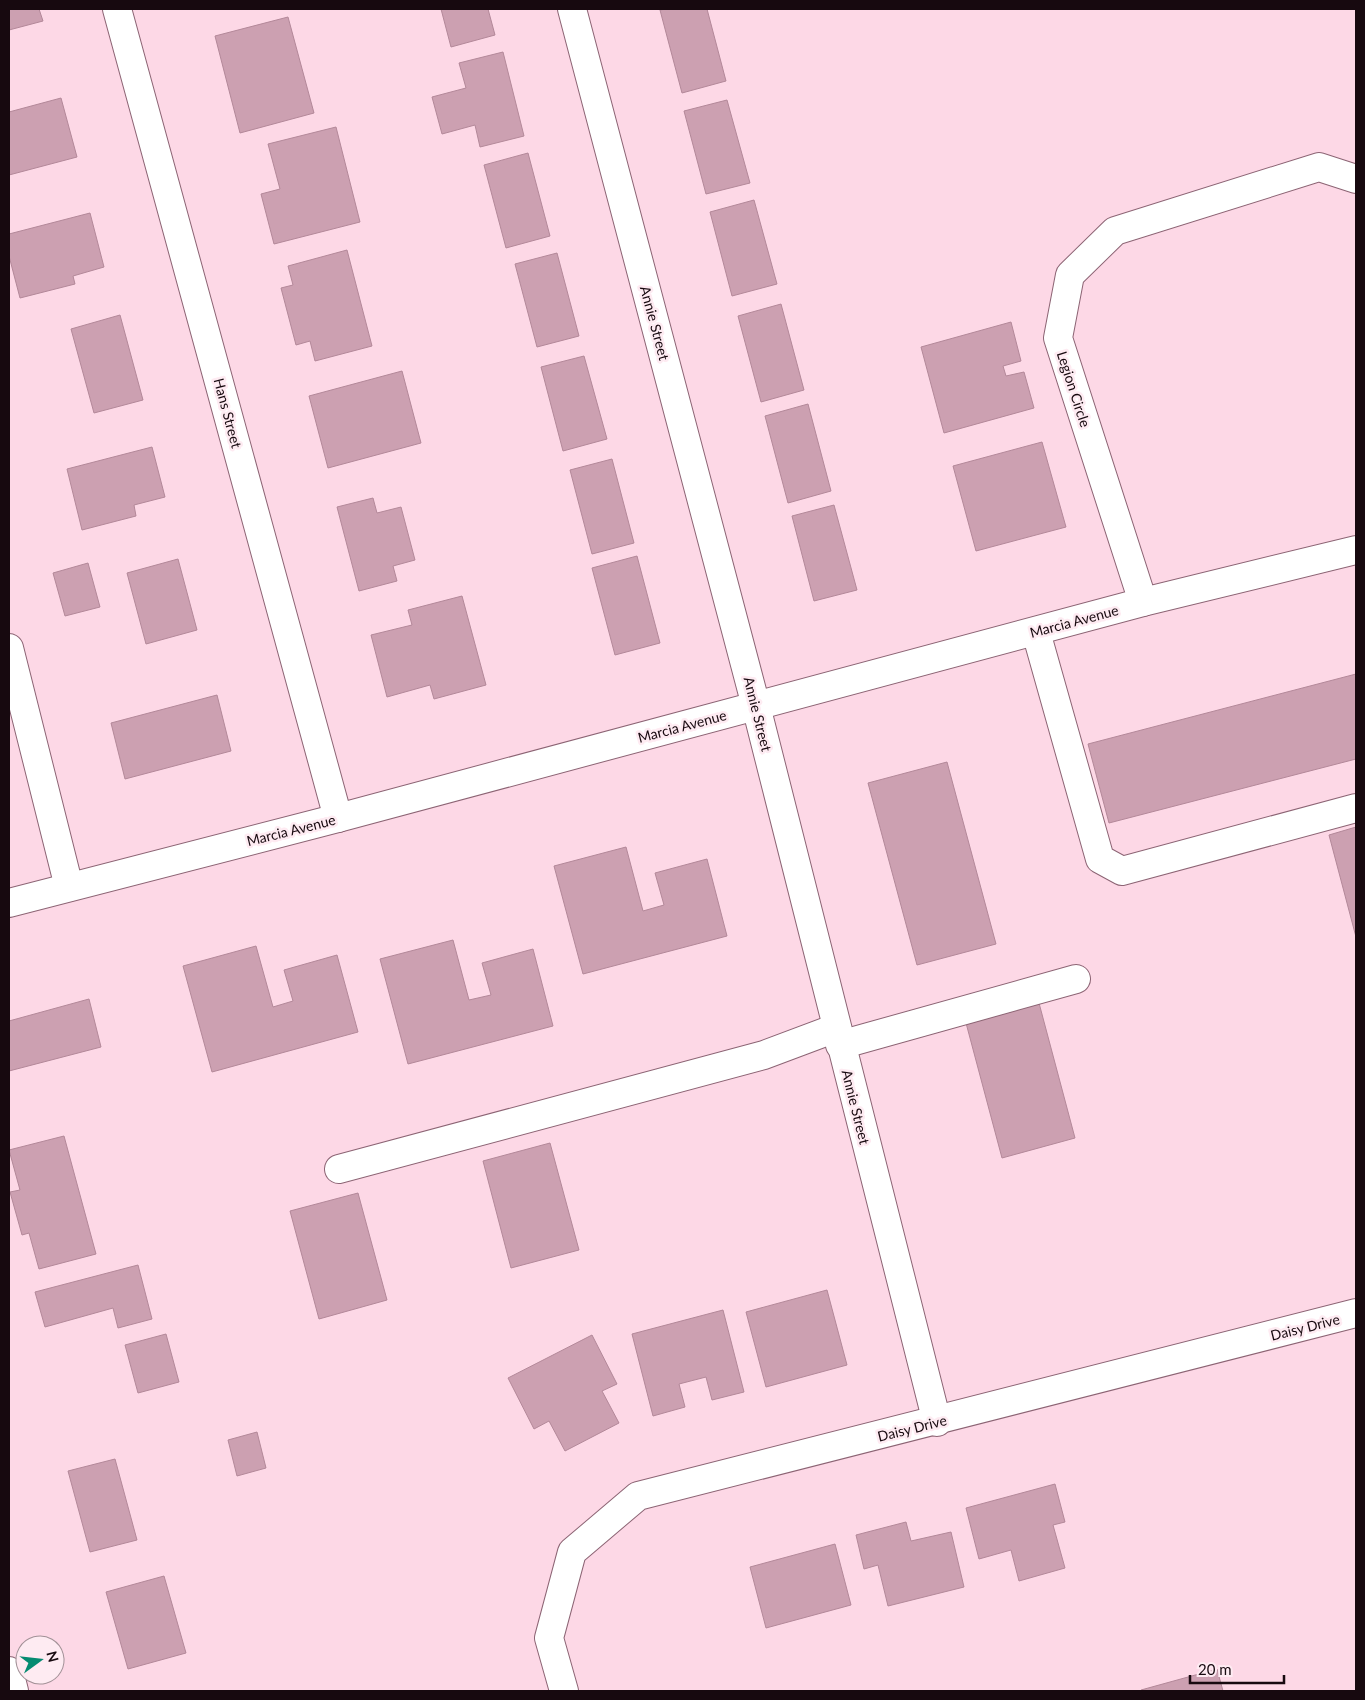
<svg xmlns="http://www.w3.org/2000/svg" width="1365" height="1700" font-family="Lato,sans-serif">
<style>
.building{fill:#cca0b1;stroke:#b38899}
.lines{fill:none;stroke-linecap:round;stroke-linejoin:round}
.minor-casing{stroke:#8c6474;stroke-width:30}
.minor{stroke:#fff;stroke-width:28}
.labels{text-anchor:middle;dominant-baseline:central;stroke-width:5;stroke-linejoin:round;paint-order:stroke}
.street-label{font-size:14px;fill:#17090f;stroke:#feebf2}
</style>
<rect width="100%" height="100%" fill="#fdd8e6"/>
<g class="building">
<polygon points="9,9 39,9 43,21 9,30"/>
<polygon points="441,9 488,9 495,35 451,47"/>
<polygon points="666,9 707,9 726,81 682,93 660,10"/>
<polygon points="288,17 314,113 240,133 215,36"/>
<polygon points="503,52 524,136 480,147 475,125 442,134 432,97 466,88 459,63"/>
<polygon points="61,98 77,157 9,175 9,112"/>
<polygon points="727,100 750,183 706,194 684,111"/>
<polygon points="336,127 360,222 274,244 261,194 280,189 268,144"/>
<polygon points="528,153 550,236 506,248 484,165"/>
<polygon points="754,200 777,284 732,296 710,212"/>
<polygon points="90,213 104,267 73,276 75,284 20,298 9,256 9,234"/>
<polygon points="347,250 372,346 315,361 310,341 296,345 281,288 293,285 288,266"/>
<polygon points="557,253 579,336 537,347 515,264"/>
<polygon points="781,304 804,390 761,402 738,316"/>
<polygon points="120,315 143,400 94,413 71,329"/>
<polygon points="1011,322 1021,361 1003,366 1006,376 1024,372 1034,408 944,433 921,347"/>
<polygon points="584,356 607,439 563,451 541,367"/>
<polygon points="402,371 421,443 328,468 309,396"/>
<polygon points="808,404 831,491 788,503 765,416"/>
<polygon points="1042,442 1066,527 976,551 953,466"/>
<polygon points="152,447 165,497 134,505 136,516 82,530 67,469"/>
<polygon points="612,459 634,543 592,554 570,470"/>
<polygon points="373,498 377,513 401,507 415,560 393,566 397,581 359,591 337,507"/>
<polygon points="834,505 857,590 814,601 792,516"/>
<polygon points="637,556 660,643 615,655 592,568"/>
<polygon points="178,559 197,630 146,644 127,573"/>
<polygon points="88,563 100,607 65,616 53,573"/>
<polygon points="462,596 486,685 434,699 430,685 387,697 371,635 412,625 408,610"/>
<polygon points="1356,674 1356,759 1109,823 1088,744"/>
<polygon points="217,695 231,751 125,779 111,723"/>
<polygon points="947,762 996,944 917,965 868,783"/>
<polygon points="1356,827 1356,937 1329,835"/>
<polygon points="626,847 643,911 664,905 655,873 707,859 727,936 583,974 554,866"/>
<polygon points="453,940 469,1000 491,995 482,963 533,949 553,1026 408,1064 380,959"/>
<polygon points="256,946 273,1007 293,1001 284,970 337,955 358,1032 212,1072 183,966"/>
<polygon points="89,999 101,1047 9,1071 9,1021"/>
<polygon points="1039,1003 1075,1138 1002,1158 966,1023"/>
<polygon points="64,1136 96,1254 39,1269 29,1233 22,1235 10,1192 20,1190 9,1150"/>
<polygon points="550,1143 579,1250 511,1268 483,1161"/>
<polygon points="358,1193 387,1300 319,1319 290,1211"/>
<polygon points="138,1265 152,1319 118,1328 113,1308 45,1327 35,1292"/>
<polygon points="827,1290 847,1365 766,1387 746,1312"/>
<polygon points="723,1310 744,1392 712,1400 706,1377 679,1384 685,1407 653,1416 632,1334"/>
<polygon points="166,1334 179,1382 138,1393 125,1345"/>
<polygon points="592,1335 617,1384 602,1391 619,1423 565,1451 549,1421 534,1429 508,1378"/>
<polygon points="257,1432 266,1468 237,1476 228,1440"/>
<polygon points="115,1459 137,1540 90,1552 68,1471"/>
<polygon points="1055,1484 1065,1522 1053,1525 1065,1568 1019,1581 1011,1550 979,1559 966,1508"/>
<polygon points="906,1522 911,1541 951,1532 964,1587 888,1606 878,1565 864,1569 856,1535"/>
<polygon points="835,1544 851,1605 766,1628 750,1567"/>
<polygon points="164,1576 186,1653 128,1669 106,1592"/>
<polygon points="1217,1669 1223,1691 1141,1691 1141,1690"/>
</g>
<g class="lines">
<g class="minor-casing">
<g id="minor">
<polyline points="117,9 338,818"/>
<polyline points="572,9 756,706 937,1422"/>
<polyline points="1143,602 1058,338 1070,275 1115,231 1319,167 1356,179"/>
<polyline points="1036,632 1100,859 1122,871 1356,808"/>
<polyline points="9,648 69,887"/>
<polyline points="9,903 338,818 1143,602 1356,550"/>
<polyline points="840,1045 1076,979"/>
<polyline points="339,1169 764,1055 836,1028"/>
<polyline points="9,1671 14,1691"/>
<polyline points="564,1691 549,1638 572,1552 638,1496 1356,1313"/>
</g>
</g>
<use href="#minor" class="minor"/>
</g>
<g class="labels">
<g class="street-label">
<text transform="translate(655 323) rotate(75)">Annie Street</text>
<text transform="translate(1074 389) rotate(72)">Legion Circle</text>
<text transform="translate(228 413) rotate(75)">Hans Street</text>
<text transform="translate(1074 621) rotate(-15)">Marcia Avenue</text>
<text transform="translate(758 714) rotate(76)">Annie Street</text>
<text transform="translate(682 726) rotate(-15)">Marcia Avenue</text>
<text transform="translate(291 830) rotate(-14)">Marcia Avenue</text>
<text transform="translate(856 1107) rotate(76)">Annie Street</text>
<text transform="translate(1305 1327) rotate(-14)">Daisy Drive</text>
<text transform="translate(912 1428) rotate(-14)">Daisy Drive</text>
</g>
</g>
<rect width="1365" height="1700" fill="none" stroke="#17090f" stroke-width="20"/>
<g transform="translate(40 1660) rotate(75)"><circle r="24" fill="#feebf2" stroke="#a29197"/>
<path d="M0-4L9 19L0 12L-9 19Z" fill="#058b71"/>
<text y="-8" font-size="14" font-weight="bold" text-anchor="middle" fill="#17090f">N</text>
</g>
<path d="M1190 1675v8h94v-8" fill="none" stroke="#17090f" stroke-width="2.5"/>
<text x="1198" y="1675" font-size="15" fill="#17090f" stroke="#feebf2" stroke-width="4" paint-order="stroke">20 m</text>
</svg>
